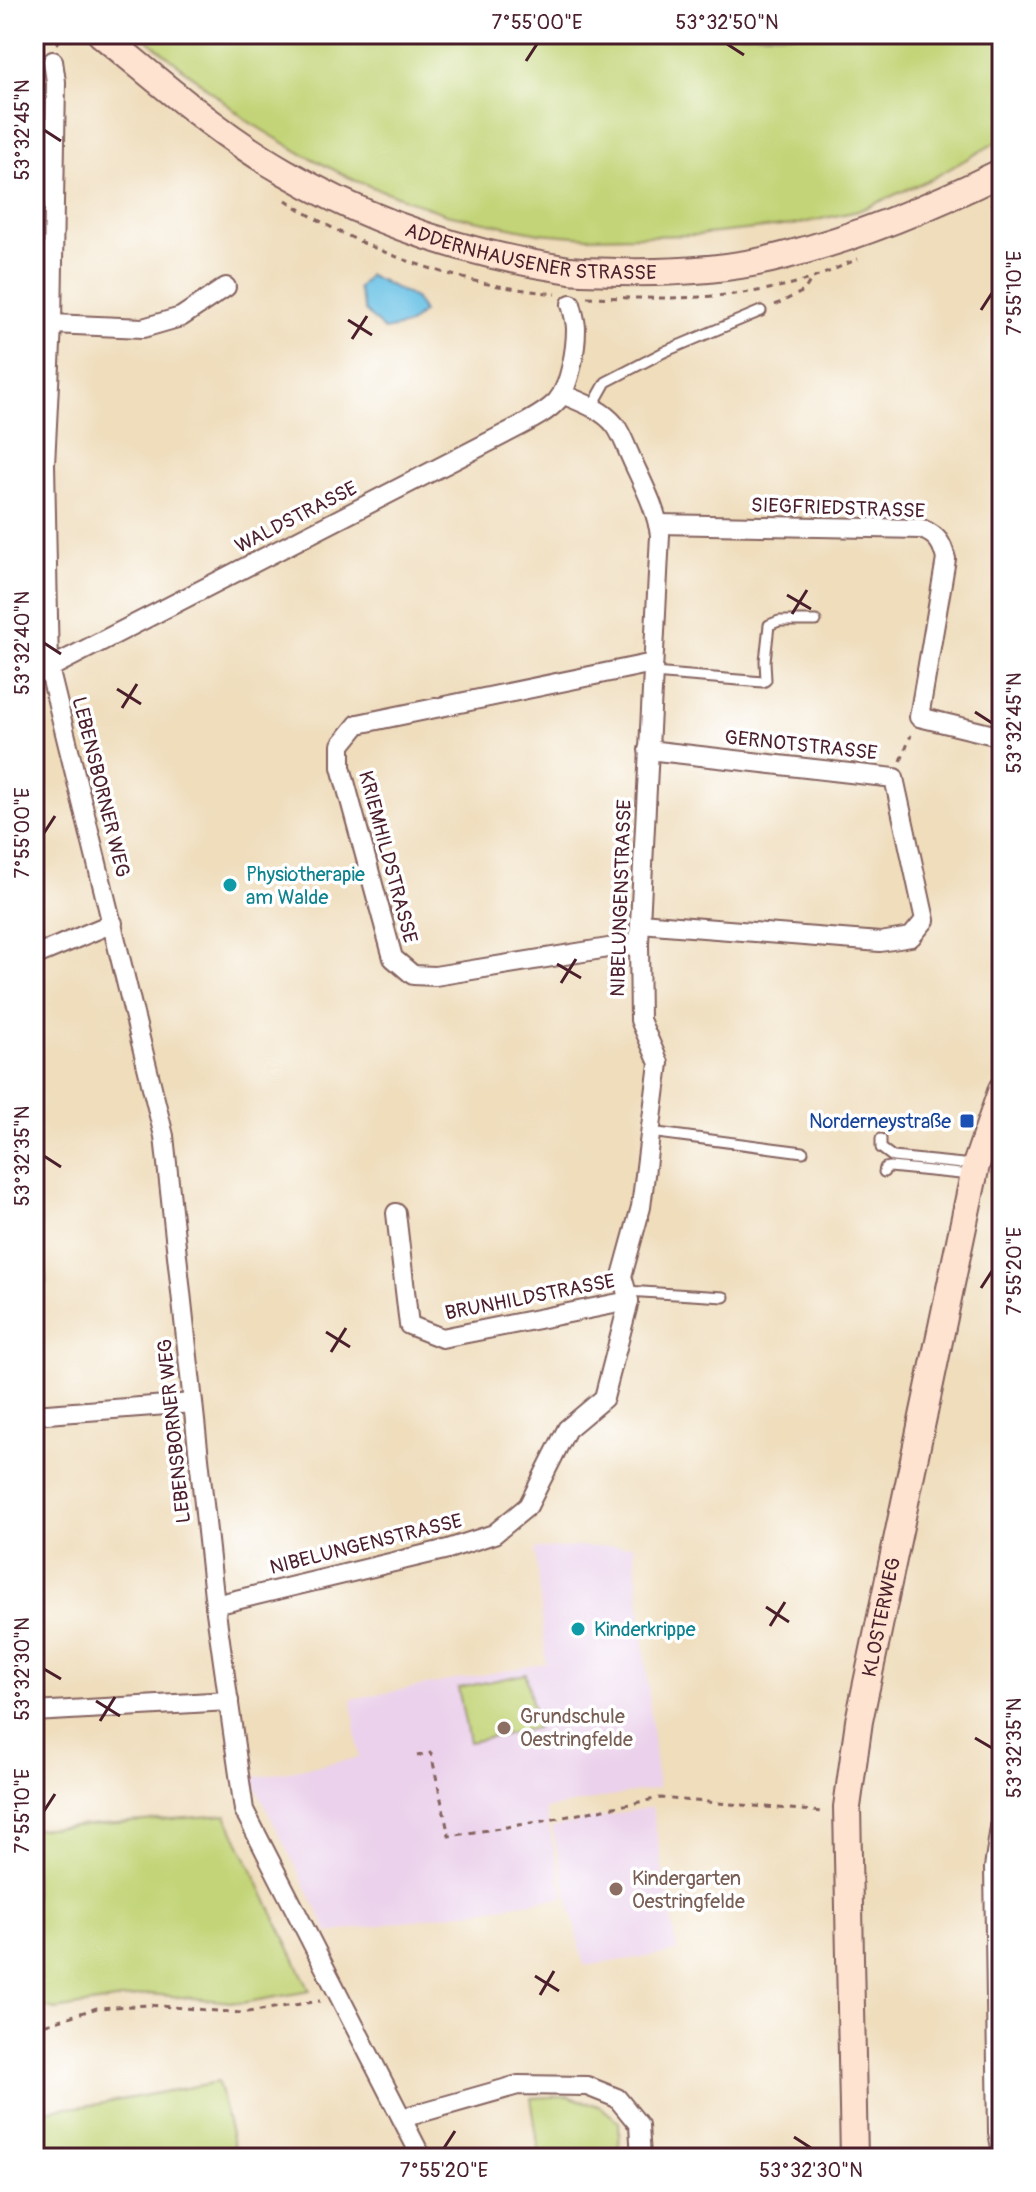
<svg xmlns="http://www.w3.org/2000/svg" width="1036" height="2192" font-family="Pangolin,sans-serif">
<style>
.built{fill:#ebd1eb}
.green{fill:#c2d477;stroke:#867a51;stroke-width:2}
.water{fill:#67c1e5;stroke:#587088;stroke-width:2}
.lines{fill:none;stroke-linecap:round;stroke-linejoin:round}
.lane-casing{stroke:#84625e;stroke-width:13}
.street-casing{stroke:#84625e;stroke-width:22}
.secondary-casing{stroke:#84625e;stroke-width:30}
.path{stroke:#84625e;stroke-width:3;stroke-dasharray:6 6;stroke-linecap:butt}
.lane{stroke:#fff;stroke-width:9}
.street{stroke:#fff;stroke-width:18}
.secondary{stroke:#fee3d1;stroke-width:26}
.ticks{fill:none;stroke:#4a1f2b;stroke-width:3}
.culture-dot{fill:#0f9aa8;stroke:#fff;stroke-width:3}
.transit-dot{fill:#1a4fb4;stroke:#fff;stroke-width:3}
.education-dot{fill:#8d6e63;stroke:#fff;stroke-width:3}
.labels{text-anchor:middle;dominant-baseline:central;stroke-width:7;stroke-linejoin:round;paint-order:stroke}
.street-label{font-size:20px;fill:#4a1f2b;stroke:#fff}
.culture-label{font-size:20px;fill:#0d838f;stroke:#fff;text-anchor:start}
.transit-label{font-size:20px;fill:#164399;stroke:#fff;text-anchor:end}
.education-label{font-size:20px;fill:#785e54;stroke:#fff;text-anchor:start}
.neatline{fill:none;stroke:#4a1f2b;stroke-width:3}
.ticks-label{font-size:20px;text-anchor:middle;fill:#4a1f2b}
</style>
<rect width="100%" height="100%" fill="#fff"/>
<filter id="ink" filterUnits="userSpaceOnUse"><feTurbulence type="fractalNoise" baseFrequency=".0125" numOctaves="2"/><feDisplacementMap in="SourceGraphic" scale="16" xChannelSelector="R" yChannelSelector="G"/><feConvolveMatrix kernelMatrix="1 2 1 2 8 2 1 2 1" color-interpolation-filters="sRGB"/></filter>
<filter id="wash" filterUnits="userSpaceOnUse"><feTurbulence type="fractalNoise" baseFrequency=".006" numOctaves="4" result="noise"/><feDisplacementMap in="SourceGraphic" scale="32" xChannelSelector="R" yChannelSelector="G"/><feGaussianBlur stdDeviation="1.8" result="paint"/><feColorMatrix in="noise" values="0 0 0 0 0 0 0 0 0 0 0 0 0 0 0 0 0 1.4 0 .05"/><feComposite in="paint" operator="in"/></filter>
<g filter="url(#wash)">
<rect width="100%" height="100%" fill="#efddbc"/>
<g class="built">
<polygon points="634,1545 658,1788 545,1809 564,1897 329,1933 251,1778 359,1758 352,1699 546,1663 535,1549"/>
<polygon points="652,1807 677,1952 584,1966 552,1827"/>
</g>
<g class="green">
<polygon points="140,34 1002,34 1002,139 933,178 858,211 793,225 697,235 587,237 539,233 446,214 356,181 301,153 249,122"/>
<polygon points="34,1161 46,1283 34,1283"/>
<polygon points="526,1674 537,1728 469,1742 458,1688"/>
<polygon points="226,1815 310,1991 242,2003 150,1994 56,2010 34,2005 34,1829"/>
<polygon points="218,2082 237,2158 34,2158 34,2112 93,2105"/>
<polygon points="568,2096 601,2107 619,2122 620,2158 540,2158 531,2098"/>
</g>
<polygon class="water" points="369,275 415,298 423,312 408,325 384,330 365,311 358,288"/>
</g>
<g filter="url(#ink)">
<g class="lines">
<g class="lane-casing">
<g id="lane">
<polyline points="34,324 52,324"/>
<polyline points="592,407 606,382 666,351 761,311"/>
<polyline points="653,673 763,682 766,680 765,661 769,625 779,621 816,621"/>
<polyline points="650,1132 803,1152"/>
<polyline points="881,1139 881,1148 893,1157 973,1165"/>
<polyline points="884,1172 885,1168 890,1167 971,1175"/>
<polyline points="626,1291 724,1297"/>
</g>
</g>
<g class="street-casing">
<g id="street">
<polyline points="53,61 56,82 52,324 45,464 49,668 164,1136 215,1605 244,1810 422,2158"/>
<polyline points="34,184 54,185"/>
<polyline points="52,324 143,328 181,317 226,287"/>
<path d="M658,524L922,529C938,536 942,543 946,559L919,717L1002,737"/>
<path d="M34,676L520,426C533,419 547,412 557,401C570,386 576,349 576,329C576,321 573,312 571,304"/>
<polyline points="640,923 880,942 911,937 925,920 894,778 648,750"/>
<polyline points="639,943 435,976 413,975 393,958 341,767 341,745 358,724 653,663"/>
<polyline points="34,956 113,923"/>
<polyline points="396,1213 409,1325 442,1338 629,1301"/>
<polyline points="34,1415 193,1403"/>
<path d="M215,1605L448,1549L494,1534L528,1506L567,1429L604,1398L629,1301L622,1276L641,1207L659,1063L640,1020L639,943L660,535C656,506 640,479 629,453C625,444 621,433 615,425C602,409 581,402 562,394"/>
<polyline points="34,1712 229,1701"/>
<polyline points="1002,1813 994,1868 998,2132 1002,2153"/>
<polyline points="402,2118 518,2085 587,2086 617,2098 639,2125 641,2158"/>
</g>
</g>
<g class="secondary-casing">
<g id="secondary">
<path id="s1" d="M101,34C160,82 218,134 285,172C372,223 471,255 570,270C586,272 603,271 619,272C675,273 733,270 787,255C862,236 933,206 1002,172"/>
<path id="s2" d="M854,2158L847,1807L859,1721L976,1165L1002,1089"/>
</g>
</g>
<g class="path">
<polyline points="57,44 64,34"/>
<path d="M286,200C344,240 415,267 483,283C507,288 532,291 556,294"/>
<polyline points="991,204 1002,200"/>
<path d="M587,297C663,299 740,301 813,278C828,273 843,265 858,259"/>
<polyline points="775,305 804,291 812,278"/>
<polyline points="901,761 911,735"/>
<polyline points="417,1756 431,1753 449,1836 538,1822 660,1798 824,1812"/>
<polyline points="34,2024 43,2025 97,2008 149,2005 241,2013 320,2001"/>
</g>
<use href="#lane" class="lane"/>
<use href="#street" class="street"/>
<use href="#secondary" class="secondary"/>
</g>
</g>
<path class="ticks" d="M727,44L744,55M526,61L537,44M44,130L61,141M981,310L992,293M348,320L372,335M352,339L367,316M787,595L811,609M792,614L807,590M44,643L61,654M117,689L141,704M122,708L137,684M975,712L992,723M44,833L55,816M557,964L581,978M561,983L576,959M44,1156L61,1167M981,1288L992,1271M326,1332L350,1347M331,1352L346,1328M766,1607L789,1622M770,1626L785,1602M44,1669L61,1679M96,1701L120,1716M100,1721L115,1697M975,1738L992,1748M44,1811L55,1794M535,1976L559,1991M540,1995L554,1971M794,2137L811,2148M444,2148L455,2131"/>
<g class="culture-dot">
<circle cx="230" cy="885" r="8"/>
<circle cx="578" cy="1629" r="8"/>
</g>
<rect class="transit-dot" x="959" y="1113" width="16" height="16" rx="4"/>
<g class="education-dot">
<circle cx="504" cy="1728" r="8"/>
<circle cx="616" cy="1889" r="8"/>
</g>
<g class="labels">
<g class="street-label">
<text stroke="none"><textPath href="#s1" startOffset="492">ADDERNHAUSENER STRASSE</textPath></text>
<text transform="translate(838 508) rotate(2)">SIEGFRIEDSTRASSE</text>
<text transform="translate(296 517) rotate(-27)">WALDSTRASSE</text>
<text transform="translate(801 745) rotate(6)">GERNOTSTRASSE</text>
<text transform="translate(101 787) rotate(76)">LEBENSBORNER WEG</text>
<text transform="translate(388 857) rotate(75)">KRIEMHILDSTRASSE</text>
<text transform="translate(621 898) rotate(-88)">NIBELUNGENSTRASSE</text>
<text transform="translate(530 1297) rotate(-11)">BRUNHILDSTRASSE</text>
<text transform="translate(174 1431) rotate(-96)">LEBENSBORNER WEG</text>
<text transform="translate(366 1544) rotate(-14)">NIBELUNGENSTRASSE</text>
<text stroke="none"><textPath href="#s2" startOffset="544">KLOSTERWEG</textPath></text>
</g>
<g class="culture-label">
<text x="246" y="874">Physiotherapie<tspan x="246" dy="23">am Walde</tspan></text>
<text x="594" y="1629">Kinderkrippe</text>
</g>
<g class="transit-label">
<text x="951" y="1121">Norderneystraße</text>
</g>
<g class="education-label">
<text x="520" y="1716">Grundschule<tspan x="520" dy="23">Oestringfelde</tspan></text>
<text x="632" y="1878">Kindergarten<tspan x="632" dy="23">Oestringfelde</tspan></text>
</g>
</g>
<rect width="1036" height="2192" fill="none" stroke="#fff" stroke-width="88"/>
<rect x="44" y="44" width="948" height="2104" class="neatline"/>
<g class="ticks-label">
<text x="537" y="29">7°55'00"E</text>
<text x="727" y="29">53°32'50"N</text>
<text transform="translate(22 130) rotate(-90)" y="7">53°32'45"N</text>
<text transform="translate(1014 293) rotate(-90)" y="7">7°55'10"E</text>
<text transform="translate(22 643) rotate(-90)" y="7">53°32'40"N</text>
<text transform="translate(1014 723) rotate(-90)" y="7">53°32'45"N</text>
<text transform="translate(22 833) rotate(-90)" y="7">7°55'00"E</text>
<text transform="translate(22 1156) rotate(-90)" y="7">53°32'35"N</text>
<text transform="translate(1014 1271) rotate(-90)" y="7">7°55'20"E</text>
<text transform="translate(22 1669) rotate(-90)" y="7">53°32'30"N</text>
<text transform="translate(1014 1748) rotate(-90)" y="7">53°32'35"N</text>
<text transform="translate(22 1811) rotate(-90)" y="7">7°55'10"E</text>
<text x="444" y="2177">7°55'20"E</text>
<text x="811" y="2177">53°32'30"N</text>
</g>
</svg>
